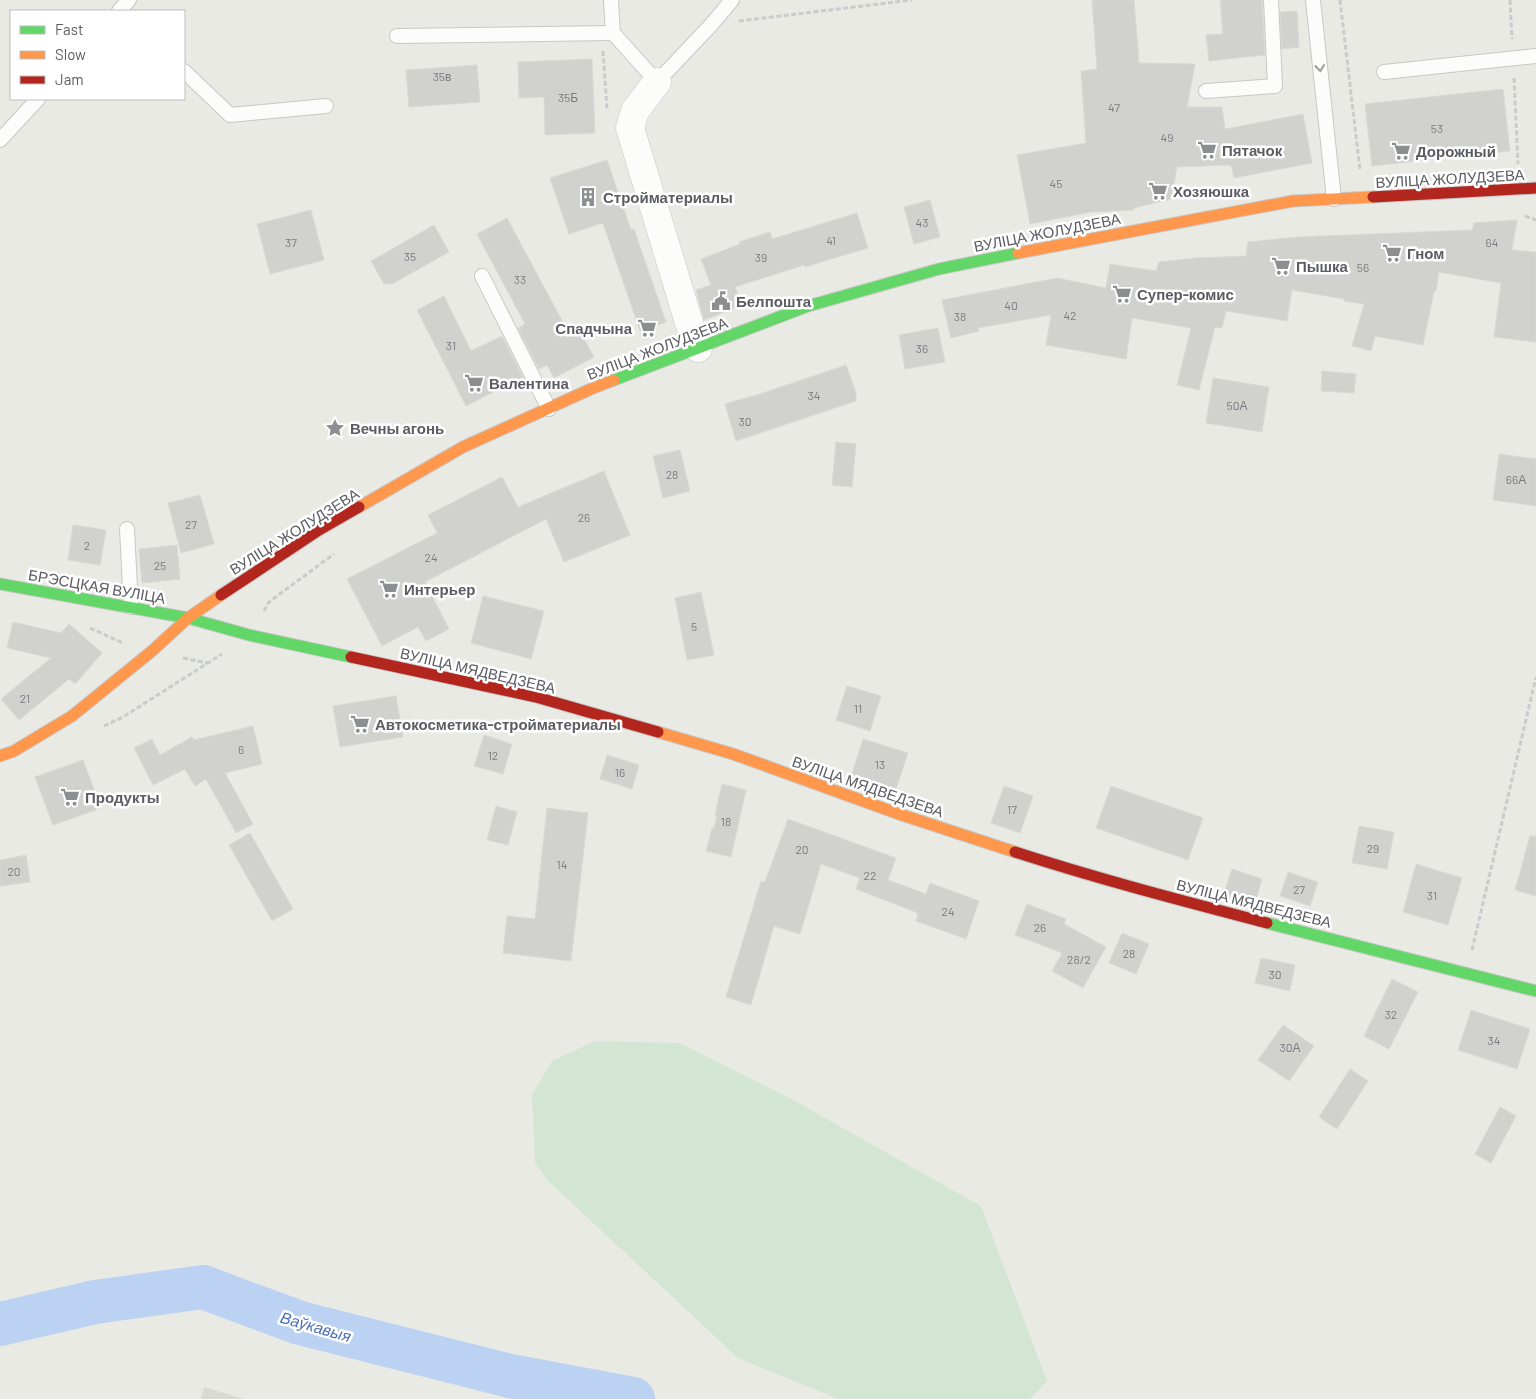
<svg xmlns="http://www.w3.org/2000/svg" width="1536" height="1399" font-family="Barlow,sans-serif">
<style>
.education{fill:#dadad3}
.green{fill:#d3e6d4}
.lines{fill:none;stroke-linecap:round;stroke-linejoin:round}
.river{stroke:#bbd2f2;stroke-width:44}
.building{fill:#d1d1ce;stroke:#dad9d4}
.lane-casing{stroke:#c7c7c5;stroke-width:16}
.street-casing{stroke:#c7c7c5;stroke-width:29}
.fast-casing{stroke:#c7c7c6;stroke-width:13}
.slow-casing{stroke:#c7c7c6;stroke-width:13}
.jam-casing{stroke:#c7c7c6;stroke-width:13}
.path{stroke:#c8ccca;stroke-width:3;stroke-dasharray:5 2.5;stroke-linecap:butt}
.lane{stroke:#fcfcfb;stroke-width:14}
.street{stroke:#fcfcfb;stroke-width:28}
.fast{stroke:#63d668;stroke-width:11}
.slow{stroke:#ff974d;stroke-width:11}
.jam{stroke:#b3261e;stroke-width:11}
.oneway{stroke:#9b9d9f}
.labels{text-anchor:middle;dominant-baseline:central;stroke-width:5;stroke-linejoin:round;paint-order:stroke}
.number-label{font-size:12px;fill:#7a7b7e}
.poi-label{font-size:15px;font-weight:bold;fill:#5b5d62;stroke:#fff;text-anchor:start}
.street-label{font-size:15px;fill:#5b5d62;stroke:#fff}
.water-label{font-size:16px;font-style:italic;fill:#4c6eb9;stroke:#fff}
</style>
<rect width="100%" height="100%" fill="#eaeae5"/>
<polygon class="education" points="204,1387 244,1399 201,1399"/>
<polygon class="green" points="595,1041 680,1043 786,1096 981,1206 1047,1381 1030,1399 838,1399 738,1358 548,1181 535,1163 532,1095 552,1061"/>
<g class="lines">
<polyline class="river" points="0,1324 95,1302 203,1287 300,1323 510,1376 633,1399"/>
</g>
<g class="building">
<polygon points="1092,0 1134,0 1139,63 1195,64 1187,107 1222,107 1225,129 1303,114 1312,163 1234,178 1231,165 1177,167 1171,199 1134,208 1134,210 1091,212 1030,224 1017,155 1086,143 1081,71 1097,69"/>
<polygon points="1220,0 1262,0 1265,55 1209,61 1206,35 1223,34"/>
<polygon points="1297,11 1299,47 1282,49 1280,12"/>
<polygon points="592,59 595,133 545,135 544,97 519,98 518,62"/>
<polygon points="477,65 480,102 409,107 406,70"/>
<polygon points="1503,89 1510,151 1372,166 1365,104"/>
<polygon points="607,160 631,230 634,229 666,322 640,331 603,223 569,234 550,178"/>
<polygon points="930,200 940,237 914,244 904,207"/>
<polygon points="311,210 324,260 270,274 257,224"/>
<polygon points="857,213 868,248 805,267 804,265 735,287 742,305 704,320 696,290 711,285 701,259 740,244 739,242 770,232 772,239"/>
<polygon points="507,218 566,328 575,323 594,357 554,378 547,365 539,369 518,328 525,324 477,234"/>
<polygon points="1517,220 1512,250 1536,252 1536,342 1494,337 1501,283 1439,272 1436,291 1434,291 1423,345 1375,336 1371,351 1352,346 1364,304 1344,301 1344,299 1292,290 1287,321 1226,311 1222,328 1215,327 1199,390 1177,385 1191,328 1132,318 1126,359 1046,345 1051,315 978,328 979,331 951,338 942,300 1057,278 1106,288 1110,264 1156,271 1159,262 1195,258 1246,256 1248,242 1298,237 1472,230 1474,223"/>
<polygon points="434,225 449,252 392,284 384,284 371,261"/>
<polygon points="444,296 471,351 502,336 523,377 466,406 417,310"/>
<polygon points="938,328 945,362 905,369 899,335"/>
<polygon points="846,365 856,393 856,401 736,441 725,404 760,394"/>
<polygon points="1322,371 1356,374 1354,393 1321,391"/>
<polygon points="1213,378 1269,387 1262,432 1206,423"/>
<polygon points="836,442 856,444 852,487 832,485"/>
<polygon points="680,450 690,491 663,498 653,456"/>
<polygon points="1499,454 1536,459 1536,506 1493,500"/>
<polygon points="604,471 630,535 564,562 546,519 425,582 449,629 426,641 418,627 382,646 347,579 437,533 428,515 502,477 518,507"/>
<polygon points="200,495 214,544 181,553 168,503"/>
<polygon points="73,525 106,530 100,565 68,560"/>
<polygon points="177,545 180,579 142,583 139,549"/>
<polygon points="701,592 714,655 687,660 675,598"/>
<polygon points="483,596 544,611 531,659 471,643"/>
<polygon points="13,622 61,633 69,624 102,653 75,684 69,679 19,720 1,699 51,658 7,648"/>
<polygon points="847,686 881,696 870,731 836,720"/>
<polygon points="396,696 403,737 340,747 333,706"/>
<polygon points="253,726 262,764 225,773 253,824 236,833 206,779 195,786 185,769 153,785 134,748 152,739 160,755 192,737 194,740"/>
<polygon points="484,735 512,744 503,774 474,766"/>
<polygon points="863,739 908,753 896,789 852,774"/>
<polygon points="607,755 639,765 632,789 600,779"/>
<polygon points="83,760 101,808 53,825 35,777"/>
<polygon points="722,784 746,790 731,857 706,851 712,828 714,828 717,816 715,815"/>
<polygon points="1004,786 1033,796 1020,833 991,823"/>
<polygon points="1111,786 1203,818 1188,860 1096,828"/>
<polygon points="496,806 517,812 508,845 487,840"/>
<polygon points="547,808 588,813 571,961 503,953 507,916 535,919"/>
<polygon points="788,819 896,858 888,880 926,894 930,883 979,901 966,939 916,921 918,913 856,889 860,878 821,864 800,934 774,926 751,1005 726,997 761,881 765,882"/>
<polygon points="1359,826 1394,832 1387,869 1352,863"/>
<polygon points="250,833 293,909 272,921 229,845"/>
<polygon points="1530,836 1536,836 1536,896 1515,890"/>
<polygon points="26,855 30,882 0,886 0,860"/>
<polygon points="1416,864 1462,878 1448,925 1403,912"/>
<polygon points="1232,869 1262,879 1255,903 1224,894"/>
<polygon points="1288,872 1318,882 1310,906 1280,896"/>
<polygon points="1027,904 1066,919 1064,924 1106,947 1083,988 1052,971 1062,953 1015,935"/>
<polygon points="1122,933 1149,944 1136,974 1109,963"/>
<polygon points="1261,958 1295,965 1290,991 1255,983"/>
<polygon points="1392,979 1418,992 1389,1049 1364,1036"/>
<polygon points="1471,1010 1530,1029 1517,1069 1458,1050"/>
<polygon points="1283,1025 1314,1046 1289,1081 1258,1060"/>
<polygon points="1350,1069 1368,1081 1337,1129 1319,1117"/>
<polygon points="1500,1107 1516,1116 1491,1163 1475,1154"/>
</g>
<g class="lines">
<g class="lane-casing">
<g id="lane">
<polyline points="611,0 613,33 657,82 711,25 732,0"/>
<polyline points="1313,0 1334,199"/>
<polyline points="119,11 129,0"/>
<polyline points="397,36 613,33"/>
<polyline points="184,71 230,115 326,106"/>
<polyline points="1384,72 1536,56"/>
<polyline points="1206,91 1275,86 1271,0"/>
<polyline points="0,140 38,99"/>
<polyline points="482,276 549,409"/>
<polyline points="127,529 131,607"/>
</g>
</g>
<g class="street-casing">
<polyline id="street" points="657,82 635,111 630,128 690,326 698,348"/>
</g>
<g class="fast-casing">
<g id="fast">
<polyline points="614,380 808,306 939,269 1018,253"/>
<polyline points="0,584 188,618 249,635 351,657"/>
<polyline points="1267,923 1536,991"/>
</g>
</g>
<g class="slow-casing">
<g id="slow">
<polyline points="1018,253 1293,201 1373,197"/>
<polyline points="359,507 463,447 591,389 614,380"/>
<polyline points="658,732 733,754 899,814 1015,852"/>
<polyline points="0,756 14,751 72,716 152,651 188,618 221,595"/>
</g>
</g>
<g class="jam-casing">
<g id="jam">
<polyline points="1373,197 1536,188"/>
<polyline points="221,595 319,530 359,507"/>
<polyline points="351,657 536,697 658,732"/>
<path d="M1015,852C1098,879 1183,901 1267,923"/>
</g>
</g>
<g class="path">
<polyline points="1340,0 1360,170"/>
<polyline points="1510,0 1512,39"/>
<polyline points="739,21 912,0"/>
<polyline points="603,51 607,109"/>
<polyline points="1514,78 1518,164"/>
<polyline points="1525,216 1536,220"/>
<polyline points="264,611 269,602 334,554"/>
<polyline points="90,628 123,643"/>
<polyline points="183,658 208,663"/>
<polyline points="104,726 123,717 222,654"/>
<polyline points="1472,950 1536,677"/>
</g>
<use href="#lane" class="lane"/>
<use href="#street" class="street"/>
<use href="#fast" class="fast"/>
<use href="#slow" class="slow"/>
<use href="#jam" class="jam"/>
</g>
<defs><path id="oneway-chevron" d="M-2-3.5L2.5 0L-2 3.5" fill="none" stroke-width="1.6" stroke-linecap="round" stroke-linejoin="round" transform="scale(1.25)"/></defs>
<use class="oneway" href="#oneway-chevron" transform="translate(1320 68) rotate(84)"/>
<defs>
<g id="supermarket-bare" transform="scale(1.5)"><path d="M-6-5.5h2.5l.6 2H6L4.5 2H-2.5L-4.4-4H-6ZM-1.5 3.2a1.3 1.3 0 1 0 .1 0ZM3 3.2a1.3 1.3 0 1 0 .1 0Z" fill="#8d8e90" stroke="#fff" stroke-width="2.5" paint-order="stroke"/></g>
<g id="building-bare" transform="scale(1.5)"><path d="M-4-6H4V6H1V3H-1V6H-4ZM-2.5-4.3h1.7v1.8h-1.7ZM.8-4.3h1.7v1.8H.8ZM-2.5-1h1.7V.8h-1.7ZM.8-1h1.7V.8H.8Z" fill="#8d8e90" stroke="#fff" stroke-width="2.5" paint-order="stroke"/></g>
<g id="civic-bare" transform="scale(1.5)"><path d="M-.6-6.5H3V-4.5H.6V-3L4-1V1h2V6H-6V1h2V-1L-.6-3ZM-1.2 2.5V6h2.4V2.5Z" fill="#8d8e90" stroke="#fff" stroke-width="2.5" paint-order="stroke"/></g>
<g id="sight-bare" transform="scale(1.5)"><path d="M0-6L1.8-2.2L6-1.7L2.9 1.2L3.7 5.4L0 3.3L-3.7 5.4L-2.9 1.2L-6-1.7L-1.8-2.2Z" fill="#8d8e90" stroke="#fff" stroke-width="2.5" paint-order="stroke"/></g>
</defs>
<g fill-rule="evenodd">
<use href="#supermarket-bare" x="1207" y="150"/>
<use href="#supermarket-bare" x="1401" y="151"/>
<use href="#supermarket-bare" x="1158" y="191"/>
<use href="#building-bare" x="588" y="197"/>
<use href="#supermarket-bare" x="1392" y="253"/>
<use href="#supermarket-bare" x="1281" y="266"/>
<use href="#supermarket-bare" x="1122" y="294"/>
<use href="#civic-bare" x="721" y="301"/>
<use href="#supermarket-bare" x="647" y="328"/>
<use href="#supermarket-bare" x="474" y="383"/>
<use href="#sight-bare" x="335" y="428"/>
<use href="#supermarket-bare" x="389" y="589"/>
<use href="#supermarket-bare" x="360" y="724"/>
<use href="#supermarket-bare" x="70" y="797"/>
</g>
<g class="labels">
<g class="number-label">
<text x="442" y="76">35в</text>
<text x="568" y="97">35Б</text>
<text x="1114" y="107">47</text>
<text x="1437" y="128">53</text>
<text x="1167" y="137">49</text>
<text x="1056" y="183">45</text>
<text x="922" y="222">43</text>
<text x="831" y="240">41</text>
<text x="291" y="242">37</text>
<text x="1492" y="242">64</text>
<text x="410" y="256">35</text>
<text x="761" y="257">39</text>
<text x="1363" y="267">56</text>
<text x="520" y="279">33</text>
<text x="1011" y="305">40</text>
<text x="1070" y="315">42</text>
<text x="960" y="316">38</text>
<text x="451" y="345">31</text>
<text x="922" y="348">36</text>
<text x="814" y="395">34</text>
<text x="1237" y="405">50А</text>
<text x="745" y="421">30</text>
<text x="672" y="474">28</text>
<text x="1516" y="479">66А</text>
<text x="584" y="517">26</text>
<text x="191" y="524">27</text>
<text x="87" y="545">2</text>
<text x="431" y="557">24</text>
<text x="160" y="565">25</text>
<text x="694" y="626">5</text>
<text x="25" y="698">21</text>
<text x="858" y="708">11</text>
<text x="241" y="749">6</text>
<text x="493" y="755">12</text>
<text x="880" y="764">13</text>
<text x="620" y="772">16</text>
<text x="1012" y="809">17</text>
<text x="726" y="821">18</text>
<text x="1373" y="848">29</text>
<text x="802" y="849">20</text>
<text x="562" y="864">14</text>
<text x="14" y="871">20</text>
<text x="870" y="875">22</text>
<text x="1299" y="889">27</text>
<text x="1432" y="895">31</text>
<text x="948" y="911">24</text>
<text x="1040" y="927">26</text>
<text x="1129" y="953">28</text>
<text x="1079" y="959">28/2</text>
<text x="1275" y="974">30</text>
<text x="1391" y="1014">32</text>
<text x="1494" y="1040">34</text>
<text x="1290" y="1047">30А</text>
</g>
<g class="poi-label">
<text x="1222" y="150">Пятачок</text>
<text x="1416" y="151">Дорожный</text>
<text x="1173" y="191">Хозяюшка</text>
<text x="603" y="197">Стройматериалы</text>
<text x="1407" y="253">Гном</text>
<text x="1296" y="266">Пышка</text>
<text x="1137" y="294">Супер-комис</text>
<text x="736" y="301">Белпошта</text>
<text x="632" y="328" text-anchor="end">Спадчына</text>
<text x="489" y="383">Валентина</text>
<text x="350" y="428">Вечны агонь</text>
<text x="404" y="589">Интерьер</text>
<text x="375" y="724">Автокосметика-стройматериалы</text>
<text x="85" y="797">Продукты</text>
</g>
<g class="street-label">
<text transform="translate(1450 178) rotate(-3)">ВУЛІЦА ЖОЛУДЗЕВА</text>
<text transform="translate(1047 232) rotate(-11)">ВУЛІЦА ЖОЛУДЗЕВА</text>
<text transform="translate(657 348) rotate(-21)">ВУЛІЦА ЖОЛУДЗЕВА</text>
<text transform="translate(294 531) rotate(-32)">ВУЛІЦА ЖОЛУДЗЕВА</text>
<text transform="translate(97 586) rotate(10)">БРЭСЦКАЯ ВУЛІЦА</text>
<text transform="translate(478 670) rotate(13)">ВУЛІЦА МЯДВЕДЗЕВА</text>
<text transform="translate(868 786) rotate(19)">ВУЛІЦА МЯДВЕДЗЕВА</text>
<text transform="translate(1254 903) rotate(14)">ВУЛІЦА МЯДВЕДЗЕВА</text>
</g>
<g class="water-label">
<text transform="translate(316 1326) rotate(16)">Ваўкавыя</text>
</g>
</g>
<rect x="10" y="10" width="175" height="90" fill="#ffffff" stroke="#bdbec0"/>
<rect x="20" y="26" width="25" height="8" fill="#63d668" stroke="#bdbec0"/>
<text x="55" y="35" font-size="15" fill="#5b5d62">Fast</text>
<rect x="20" y="51" width="25" height="8" fill="#ff974d" stroke="#bdbec0"/>
<text x="55" y="60" font-size="15" fill="#5b5d62">Slow</text>
<rect x="20" y="76" width="25" height="8" fill="#b3261e" stroke="#bdbec0"/>
<text x="55" y="85" font-size="15" fill="#5b5d62">Jam</text>
</svg>
